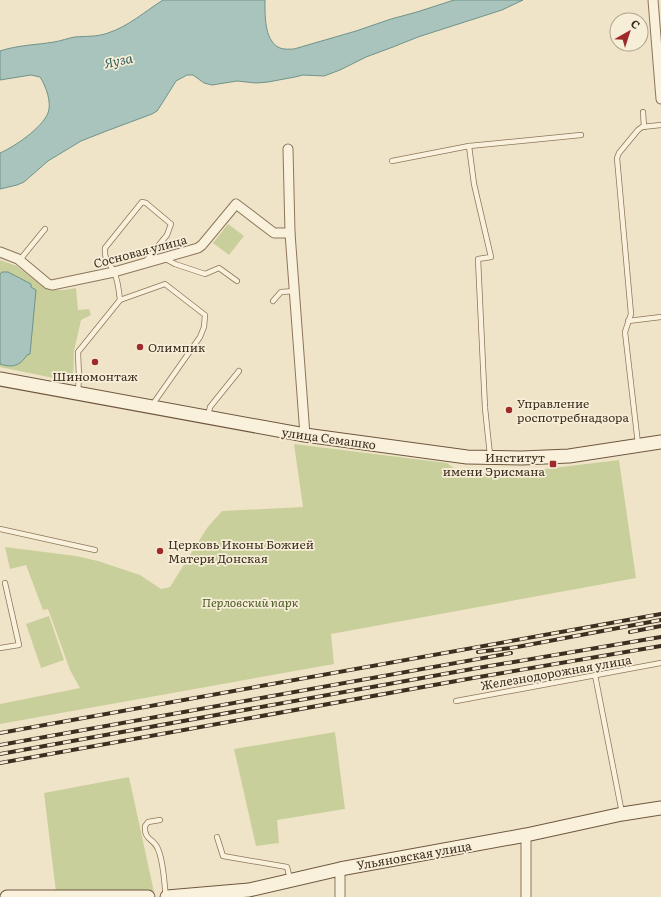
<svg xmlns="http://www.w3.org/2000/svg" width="661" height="897" font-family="Literata,serif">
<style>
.green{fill:#c9cf9b}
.water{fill:#a9c4bc;stroke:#6f938a}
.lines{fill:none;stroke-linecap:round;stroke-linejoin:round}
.lane-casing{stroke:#8d765c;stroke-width:6}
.street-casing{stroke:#8d765c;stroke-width:11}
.secondary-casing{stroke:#6f573f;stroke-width:15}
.lane{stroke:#faf1dc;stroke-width:4.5}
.street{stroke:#faf1dc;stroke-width:9}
.secondary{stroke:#faf1dc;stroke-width:13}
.rail-casing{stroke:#3d2e20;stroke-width:4}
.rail{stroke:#f7eed8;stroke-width:2.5;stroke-dasharray:8;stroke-linecap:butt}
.poi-dot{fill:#9e2a2b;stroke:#f7eed8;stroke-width:1.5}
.labels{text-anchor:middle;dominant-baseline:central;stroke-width:3.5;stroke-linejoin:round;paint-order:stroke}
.street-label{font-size:12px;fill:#3d2e20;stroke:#f7eed8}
.poi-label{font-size:12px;fill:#3d2e20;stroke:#f7eed8;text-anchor:start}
.park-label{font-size:12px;font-style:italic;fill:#4d5a26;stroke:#f7eed8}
.water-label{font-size:13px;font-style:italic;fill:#2f5d5a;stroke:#f7eed8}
</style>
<rect width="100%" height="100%" fill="#f0e4c8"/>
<g class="green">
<polygon points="228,224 244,236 229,255 213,243"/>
<polygon points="0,260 17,266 40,284 52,290 64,290 76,288 78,310 89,309 91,315 81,320 74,351 73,382 0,367"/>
<polygon points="294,444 447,463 465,477 476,478 486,472 545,469 619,460 636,578 331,634 334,664 0,724 0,704 80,688 70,670 48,609 43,610 26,565 10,569 5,547 76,556 98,561 140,575 161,589 170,587 207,528 222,511 303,507"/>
<polygon points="49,616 64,660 41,668 26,624"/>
<polygon points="335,732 345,809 277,820 279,843 256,846 234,749"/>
<polygon points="129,777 154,892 56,892 44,793"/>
</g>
<g class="water">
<path d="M163,0H265C265,14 264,39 278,47C283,50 289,49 294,49L356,31L391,19L417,12L454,0H523L502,10L418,37L393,47L366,57L340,70L324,76L303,75L295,77L268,82L256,83L237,81L212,85L204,83L193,75H187L176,81L161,105L157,111L152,114L109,130L81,141L48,161L24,182L17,185L0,189V153C14,147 42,128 48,113C52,103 46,86 40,77L31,75L0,80V51C18,45 36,45 54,42C61,41 68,38 75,37C86,36 97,37 108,33C129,26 144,12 163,0Z"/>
<path d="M2,272H8L31,284V287L36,290L30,354L27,355C20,366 12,368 0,364V274Z"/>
</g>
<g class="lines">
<g class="lane-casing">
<g id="lane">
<polyline points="643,112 644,127"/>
<polyline points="469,146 581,135"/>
<polyline points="392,161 469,146 474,184 491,257 478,259 485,408 490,455"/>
<polyline points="164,258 175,264 205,274 219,268 237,281"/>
<polyline points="21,261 23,256 45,229"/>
<polyline points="120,300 165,284 205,315 204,327 200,337 155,401 154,405"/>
<polyline points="273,301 281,292 295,291"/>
<polyline points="628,321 661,317"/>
<path d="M78,391L79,378L78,352L120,300C119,291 118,280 114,272C110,262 104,261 105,248L142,202L146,203L171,224L167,235L145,262"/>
<polyline points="208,416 210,407 239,371"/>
<polyline points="638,444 625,332 631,314 617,158 619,153 638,130 642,127 661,125"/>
<polyline points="0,529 95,550"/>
<polyline points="0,648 19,645 5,583"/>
<polyline points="595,675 622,813"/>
<polyline points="456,701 661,663"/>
<path d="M160,820L148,822L145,826C144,841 154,838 158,849C164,863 164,883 166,897"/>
<polyline points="217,837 223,856 287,867 290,879"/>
</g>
</g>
<g class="street-casing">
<g id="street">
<polyline points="653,0 661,99"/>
<polyline points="288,149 290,233 305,435"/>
<polyline points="0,252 18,259 48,284 52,285 114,272 198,248 202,245 236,204 274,233 290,233"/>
<polyline points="526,835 526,897"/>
<polyline points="340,897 340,869"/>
</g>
</g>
<g class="secondary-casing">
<g id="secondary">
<polyline points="0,379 305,435 467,457 522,458 569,456 661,442"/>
<polyline points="7,897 148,897"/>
<polyline points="167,897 249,890 340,869 526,835 622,814 661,808"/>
</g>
</g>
<use href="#lane" class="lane"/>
<use href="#street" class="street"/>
<use href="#secondary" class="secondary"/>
<g class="rail-casing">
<g id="rail">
<polyline points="630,632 661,626"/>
<polyline points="478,652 517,647 661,620"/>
<polyline points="0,733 661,614"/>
<polyline points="0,745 511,653"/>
<polyline points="0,754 472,669 661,637"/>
<polyline points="0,763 473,678 661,646"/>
</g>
</g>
<use href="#rail" class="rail"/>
</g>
<g class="poi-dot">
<circle cx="140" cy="347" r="4"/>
<circle cx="95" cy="362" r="4"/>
<circle cx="509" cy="410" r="4"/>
<rect x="549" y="460" width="8" height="8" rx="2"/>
<circle cx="160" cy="551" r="4"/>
</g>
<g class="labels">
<g class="street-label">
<text transform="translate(140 251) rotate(-15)">Сосновая улица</text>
<text transform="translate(329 438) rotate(8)">улица Семашко</text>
<text transform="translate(556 672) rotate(-10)">Железнодорожная улица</text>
<text transform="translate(414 855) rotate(-10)">Ульяновская улица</text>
</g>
<g class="poi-label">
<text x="148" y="347">Олимпик</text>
<text x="95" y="376" text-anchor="middle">Шиномонтаж</text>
<text x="517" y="403">Управление<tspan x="517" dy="14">роспотребнадзора</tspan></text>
<text x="545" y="457" text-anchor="end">Институт<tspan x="545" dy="14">имени Эрисмана</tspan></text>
<text x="168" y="544">Церковь Иконы Божией<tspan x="168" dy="14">Матери Донская</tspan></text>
</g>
<g class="park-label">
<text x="250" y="602">Перловский парк</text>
</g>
<g class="water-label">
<text transform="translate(118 60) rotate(-12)">Яуза</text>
</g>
</g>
<g transform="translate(629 32) rotate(39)"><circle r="19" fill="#f7eed8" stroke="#ada18e"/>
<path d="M0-3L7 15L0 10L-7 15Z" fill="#9e2a2b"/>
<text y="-6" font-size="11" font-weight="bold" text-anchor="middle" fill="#3d2e20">С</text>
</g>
</svg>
